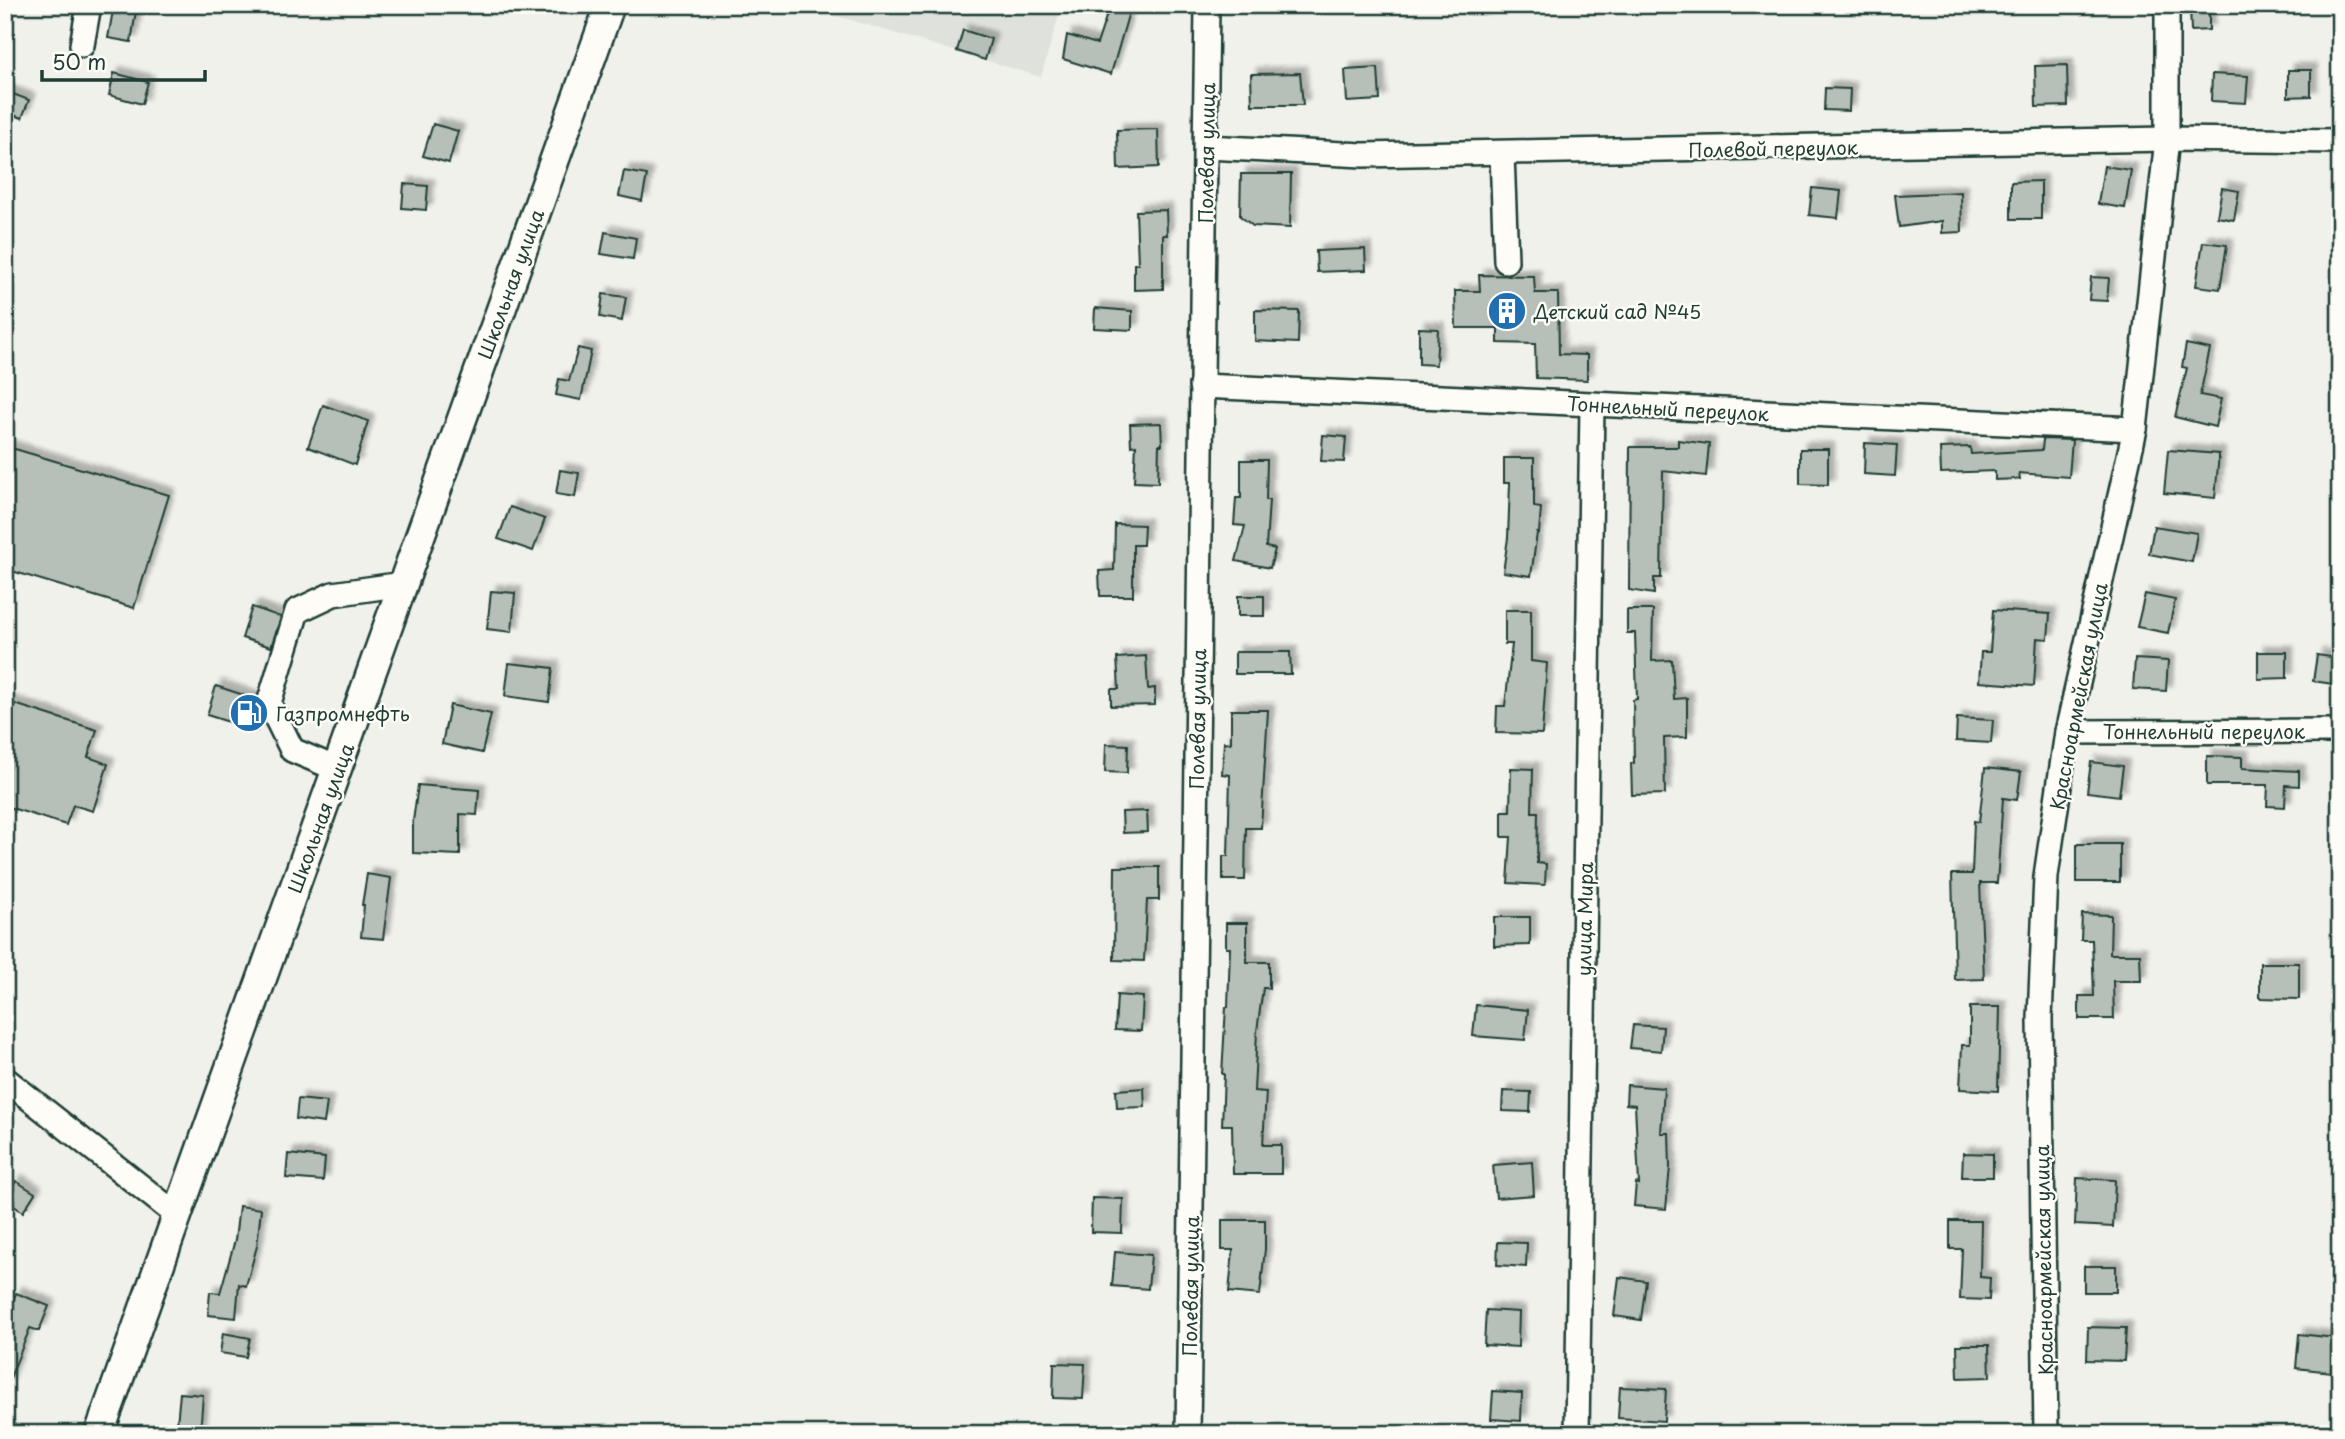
<svg xmlns="http://www.w3.org/2000/svg" width="2345" height="1439" font-family="'Playpen Sans',sans-serif">
<style>
.built{fill:#dfe2dc}
.building{fill:#b6bfb8;stroke:#1f3d34;stroke-width:2;filter:url(#shadow)}
.lines{fill:none;stroke-linecap:round;stroke-linejoin:round}
.minor-casing{stroke:#1f3d34;stroke-width:28}
.major-casing{stroke:#1f3d34;stroke-width:33}
.minor{stroke:#fdfcf7;stroke-width:23}
.major{stroke:#fdfcf7;stroke-width:28}
.labels{text-anchor:middle;dominant-baseline:central;stroke-width:5;stroke-linejoin:round;paint-order:stroke}
.street-label{font-size:19px;fill:#1f3d34;stroke:#fdfcf7}
.poi-label{font-size:19px;fill:#1f3d34;stroke:#fdfcf7;text-anchor:start}
</style>
<defs>
<filter id="shadow"><feDropShadow dx="6" dy="-6" stdDeviation="2" flood-color="#0004"/></filter>
</defs>
<rect width="100%" height="100%" fill="#f0f1eb"/>
<filter id="ink" filterUnits="userSpaceOnUse"><feTurbulence type="fractalNoise" baseFrequency=".0143" numOctaves="2"/><feDisplacementMap in="SourceGraphic" scale="14" xChannelSelector="R" yChannelSelector="G"/><feConvolveMatrix kernelMatrix="1 2 1 2 8 2 1 2 1" color-interpolation-filters="sRGB"/></filter>
<g filter="url(#ink)">
<polygon class="built" points="800,5 1062,5 1041,77"/>
<g class="building">
<polygon points="114,5 137,5 131,42 108,38"/>
<polygon points="1110,5 1131,5 1111,74 1063,59 1067,35 1097,44"/>
<polygon points="2209,6 2209,30 2191,31 2190,7"/>
<polygon points="963,30 991,39 985,60 957,51"/>
<polygon points="2067,65 2068,106 2036,107 2035,66"/>
<polygon points="1378,68 1380,100 1347,102 1345,70"/>
<polygon points="2288,70 2311,70 2311,96 2288,97"/>
<polygon points="114,73 148,82 142,104 109,95"/>
<polygon points="1300,73 1303,105 1252,105 1251,74"/>
<polygon points="2212,74 2248,76 2246,103 2211,101"/>
<polygon points="1825,88 1850,89 1849,111 1824,110"/>
<polygon points="5,91 29,100 22,118 5,112"/>
<polygon points="433,124 458,131 449,163 423,156"/>
<polygon points="1158,129 1159,167 1118,169 1117,130"/>
<polygon points="2104,166 2131,170 2125,208 2098,204"/>
<polygon points="624,171 647,175 642,201 619,196"/>
<polygon points="1241,174 1291,174 1290,228 1253,226 1240,216"/>
<polygon points="2041,181 2041,219 2011,219 2011,182"/>
<polygon points="404,184 428,186 426,210 402,208"/>
<polygon points="1812,188 1841,191 1838,218 1809,215"/>
<polygon points="2222,188 2239,191 2234,220 2217,217"/>
<polygon points="1961,192 1962,232 1942,233 1942,221 1899,227 1895,195"/>
<polygon points="1166,210 1167,235 1163,235 1163,289 1134,290 1134,264 1138,264 1136,211"/>
<polygon points="605,232 636,238 633,259 601,254"/>
<polygon points="2203,242 2227,245 2220,289 2196,286"/>
<polygon points="1365,249 1366,270 1317,272 1316,251"/>
<polygon points="1479,275 1534,276 1535,293 1558,293 1559,354 1587,355 1587,380 1536,378 1535,344 1498,343 1498,328 1456,328 1455,291 1480,291"/>
<polygon points="2091,277 2109,278 2107,301 2089,300"/>
<polygon points="603,294 626,297 622,321 600,317"/>
<polygon points="1095,308 1132,311 1132,330 1094,328"/>
<polygon points="1255,310 1299,311 1298,343 1255,341"/>
<polygon points="1419,328 1438,329 1436,365 1419,364"/>
<polygon points="2186,344 2210,349 2200,395 2221,399 2215,427 2175,417 2187,368 2182,367"/>
<polygon points="578,348 591,351 581,400 556,395 559,379 569,381"/>
<polygon points="323,405 368,421 355,465 308,447"/>
<polygon points="1161,423 1162,445 1159,445 1158,483 1134,482 1136,445 1131,446 1130,424"/>
<polygon points="1323,435 1346,437 1344,462 1321,461"/>
<polygon points="2043,439 2072,440 2069,477 2019,473 2020,479 1995,480 1995,471 1941,473 1940,448 1970,447 1971,454 2042,450"/>
<polygon points="1678,440 1709,444 1706,476 1663,471 1661,578 1654,578 1654,594 1629,590 1630,447 1678,447"/>
<polygon points="1865,443 1897,445 1895,476 1864,474"/>
<polygon points="5,446 169,495 134,608 5,569"/>
<polygon points="1800,449 1828,449 1828,485 1800,484"/>
<polygon points="2168,450 2219,454 2215,498 2164,493"/>
<polygon points="1504,458 1534,458 1534,507 1541,508 1539,533 1537,533 1531,576 1503,572 1508,538 1510,483 1504,483"/>
<polygon points="1241,460 1267,460 1266,500 1269,500 1266,547 1275,549 1270,568 1236,561 1245,526 1234,525 1236,498 1241,498"/>
<polygon points="560,470 579,473 575,497 556,494"/>
<polygon points="510,507 545,519 533,551 498,539"/>
<polygon points="1115,524 1144,525 1143,545 1133,545 1133,596 1100,596 1099,571 1114,570"/>
<polygon points="2154,526 2197,533 2192,562 2149,554"/>
<polygon points="491,591 515,593 512,632 487,629"/>
<polygon points="2145,594 2175,600 2168,633 2137,627"/>
<rect x="1238" y="596" width="26" height="20"/>
<polygon points="252,607 281,617 271,647 242,638"/>
<polygon points="1505,610 1531,610 1531,661 1547,663 1542,734 1496,733 1497,706 1505,706 1512,644 1505,644"/>
<polygon points="1627,610 1653,610 1652,661 1672,660 1674,699 1687,698 1687,737 1664,738 1665,794 1632,795 1631,763 1634,763 1633,700 1637,699 1635,633 1627,633"/>
<polygon points="1993,610 2050,614 2048,639 2037,638 2034,686 1979,682 1981,652 1990,652"/>
<polygon points="1235,652 1290,652 1291,674 1235,674"/>
<polygon points="2258,652 2287,652 2287,678 2258,679"/>
<polygon points="2317,655 2337,658 2333,684 2313,681"/>
<polygon points="1146,656 1148,689 1155,688 1155,705 1111,706 1111,689 1119,689 1117,658"/>
<polygon points="2135,659 2168,661 2166,691 2133,689"/>
<polygon points="509,663 553,668 549,702 505,696"/>
<polygon points="216,686 256,699 256,708 261,718 257,731 207,715"/>
<polygon points="5,701 97,730 88,757 108,764 93,811 73,805 66,825 5,806"/>
<polygon points="450,705 491,714 482,753 442,744"/>
<polygon points="1231,710 1268,710 1261,828 1246,828 1245,880 1223,880 1223,856 1228,856 1230,775 1222,774 1224,742 1231,743"/>
<polygon points="1957,718 1993,720 1991,743 1956,741"/>
<polygon points="1106,744 1128,745 1127,773 1105,772"/>
<polygon points="2207,756 2242,757 2242,768 2299,771 2299,786 2286,785 2285,807 2267,806 2268,785 2207,785"/>
<polygon points="2091,762 2123,766 2119,796 2087,792"/>
<polygon points="1511,768 1533,769 1532,812 1538,812 1537,863 1546,864 1545,885 1508,883 1511,837 1502,837 1502,811 1510,811"/>
<polygon points="1985,768 2021,772 2017,800 2003,798 1997,883 1980,883 1984,979 1955,980 1952,874 1972,874 1974,821 1979,822"/>
<polygon points="418,785 479,790 477,815 460,814 460,855 413,853 413,821"/>
<polygon points="1147,811 1148,832 1123,833 1122,812"/>
<rect x="2077" y="844" width="43" height="38"/>
<polygon points="1115,867 1159,867 1159,900 1147,900 1144,961 1114,960"/>
<polygon points="367,874 391,878 383,939 361,937 364,905 362,905"/>
<polygon points="2082,914 2111,915 2110,954 2140,954 2141,981 2113,981 2114,1019 2079,1019 2079,996 2094,996 2092,940 2081,940"/>
<polygon points="1494,917 1530,917 1530,945 1494,946"/>
<polygon points="1226,923 1247,923 1247,962 1269,962 1269,988 1263,988 1257,1031 1254,1091 1266,1092 1263,1145 1281,1145 1281,1174 1233,1174 1232,1125 1222,1125 1224,1074 1222,1074 1225,1023 1226,1007 1228,1007 1230,948 1226,948"/>
<polygon points="2260,963 2299,963 2299,999 2260,998"/>
<polygon points="1117,995 1143,997 1141,1031 1115,1030"/>
<polygon points="1476,1005 1528,1010 1525,1040 1473,1036"/>
<polygon points="1970,1007 2000,1007 1998,1091 1960,1089 1962,1045 1970,1045"/>
<polygon points="1633,1025 1663,1027 1661,1051 1630,1048"/>
<polygon points="1627,1085 1664,1088 1661,1133 1669,1133 1670,1167 1666,1209 1634,1206 1636,1183 1639,1184 1635,1105 1626,1104"/>
<polygon points="1144,1088 1145,1107 1117,1108 1116,1090"/>
<polygon points="1503,1091 1531,1092 1530,1112 1502,1111"/>
<polygon points="298,1099 327,1102 324,1123 296,1119"/>
<polygon points="1963,1153 1993,1154 1993,1177 1962,1177"/>
<polygon points="288,1154 325,1158 323,1181 286,1178"/>
<polygon points="1532,1162 1534,1195 1496,1198 1493,1165"/>
<polygon points="2077,1178 2115,1180 2113,1227 2075,1225"/>
<polygon points="16,1181 35,1193 23,1212 5,1200"/>
<polygon points="1092,1198 1123,1199 1122,1233 1091,1232"/>
<polygon points="239,1206 261,1209 257,1246 246,1286 239,1284 236,1318 208,1315 210,1292 220,1293 235,1240"/>
<polygon points="1222,1220 1265,1220 1265,1249 1260,1295 1229,1292 1233,1250 1222,1250"/>
<polygon points="1950,1221 1981,1221 1980,1277 1990,1278 1989,1300 1960,1299 1962,1249 1950,1249"/>
<polygon points="1498,1242 1527,1243 1526,1267 1497,1265"/>
<polygon points="1115,1252 1151,1255 1148,1289 1112,1286"/>
<rect x="2084" y="1266" width="32" height="26"/>
<polygon points="1619,1277 1646,1281 1641,1320 1614,1316"/>
<polygon points="16,1293 49,1306 39,1331 30,1328 6,1388 5,1321"/>
<polygon points="1486,1310 1519,1312 1518,1347 1484,1345"/>
<polygon points="2088,1327 2126,1328 2124,1361 2087,1360"/>
<polygon points="223,1333 250,1338 246,1357 220,1353"/>
<polygon points="2299,1334 2335,1338 2331,1372 2296,1368"/>
<polygon points="1957,1345 1989,1345 1990,1377 1958,1378"/>
<polygon points="1054,1363 1085,1364 1083,1399 1053,1398"/>
<polygon points="1620,1387 1666,1389 1664,1421 1618,1418"/>
<polygon points="1493,1391 1522,1393 1521,1421 1491,1419"/>
<polygon points="180,1393 203,1395 200,1434 176,1434"/>
</g>
<g class="lines">
<g class="minor-casing">
<g id="minor">
<polyline points="82,45 89,5"/>
<polyline points="1207,147 1363,155 2167,139 2340,141"/>
<polyline points="1502,154 1506,261"/>
<polyline points="1201,386 2135,429"/>
<polyline points="2067,732 2340,731"/>
<polyline points="337,769 292,750 269,703 297,611 333,594 403,584"/>
<polyline points="5,1079 178,1216"/>
<polyline points="1188,1434 1207,5"/>
<polyline points="1577,1434 1592,404"/>
<polyline points="2046,1434 2040,1018 2046,876 2067,732 2135,429 2167,139 2167,5"/>
</g>
</g>
<g class="major-casing">
<polyline id="major" points="99,1434 610,5"/>
</g>
<use href="#minor" class="minor"/>
<use href="#major" class="major"/>
</g>
</g>
<defs>
<g id="building-disc" transform="scale(2.0125)"><circle r="9.5" fill="#1f6fb2" stroke="#fdfcf7"/><path d="M-4-6H4V6H1V3H-1V6H-4ZM-2.5-4.3h1.7v1.8h-1.7ZM.8-4.3h1.7v1.8H.8ZM-2.5-1h1.7V.8h-1.7ZM.8-1h1.7V.8H.8Z" fill="#fff"/></g>
<g id="fuel-disc" transform="scale(2.0125)"><circle r="9.5" fill="#1f6fb2" stroke="#fdfcf7"/><path d="M-5.5-6h7V0h2V4h1.3V-2.5L3-4.5l.8-.8L6-3V5H2.5V1h-1V6h-7ZM-4.2-4.7v3.2H.2V-4.7Z" fill="#fff"/></g>
</defs>
<g fill-rule="evenodd">
<use href="#building-disc" x="1507" y="311"/>
<use href="#fuel-disc" x="249" y="713"/>
</g>
<g class="labels">
<g class="street-label">
<text transform="translate(1773 148) rotate(-1)">Полевой переулок</text>
<text transform="translate(1206 153) rotate(-89)">Полевая улица</text>
<text transform="translate(510 284) rotate(-70)">Школьная улица</text>
<text transform="translate(1668 408) rotate(3)">Тоннельный переулок</text>
<text transform="translate(2078 696) rotate(-79)">Красноармейская улица</text>
<text transform="translate(1197 719) rotate(-89)">Полевая улица</text>
<text x="2204" y="731">Тоннельный переулок</text>
<text transform="translate(320 818) rotate(-70)">Школьная улица</text>
<text transform="translate(1584 919) rotate(-89)">улица Мира</text>
<text transform="translate(2043 1260) rotate(-91)">Красноармейская улица</text>
<text transform="translate(1190 1286) rotate(-89)">Полевая улица</text>
</g>
<g class="poi-label">
<text x="1534" y="311">Детский сад №45</text>
<text x="276" y="713">Газпромнефть</text>
</g>
</g>
<rect width="2345" height="1439" fill="none" stroke="#fdfcf7" stroke-width="28"/>
<rect x="14" y="14" width="2317" height="1411" fill="none" stroke="#1f3d34" stroke-width="2.5" filter="url(#ink)"/>
<path d="M42 70v10h163v-10" fill="none" stroke="#1f3d34" stroke-width="3.5"/>
<text x="52" y="70" font-size="21" fill="#1f3d34" stroke="#fdfcf7" stroke-width="5" paint-order="stroke">50 m</text>
</svg>
